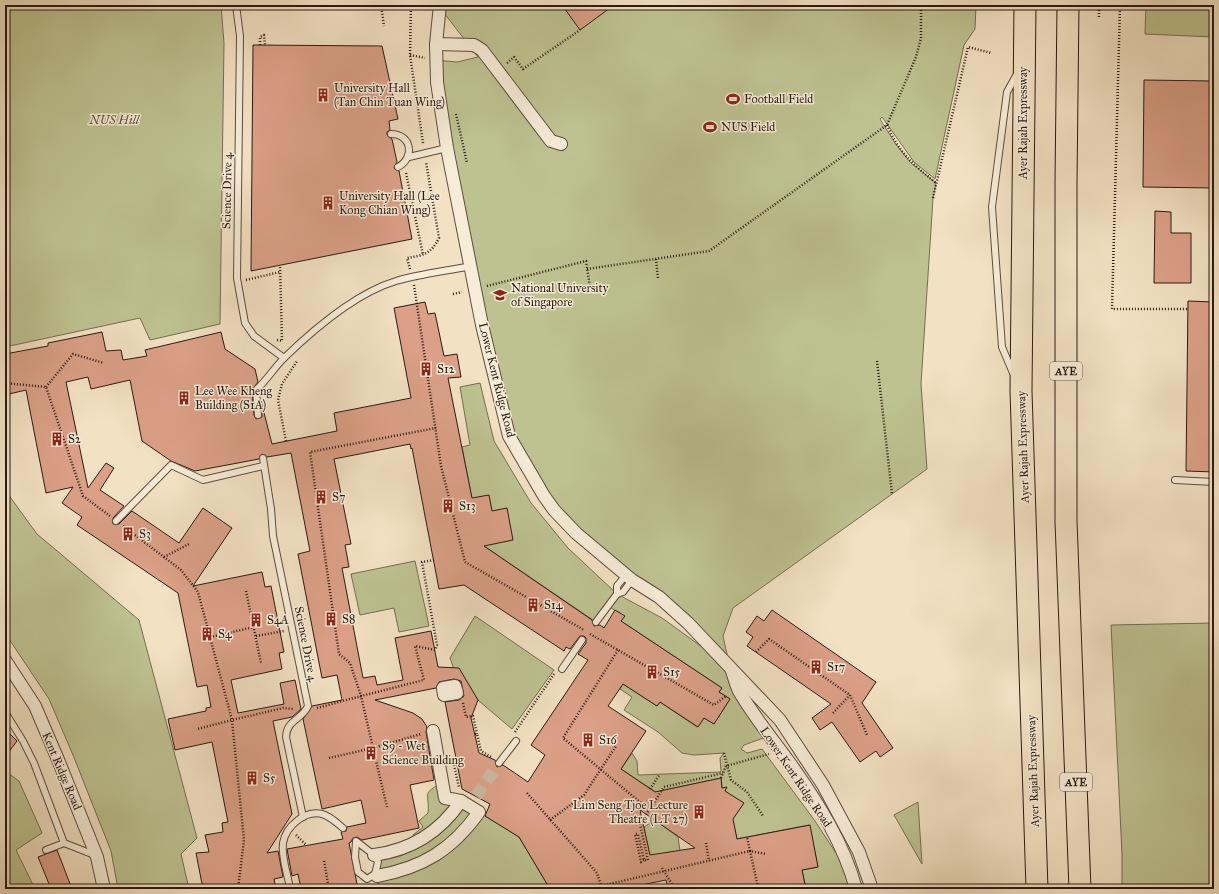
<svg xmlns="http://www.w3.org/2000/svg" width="1219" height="894" font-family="'IM FELL Great Primer',serif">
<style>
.green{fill:#bec291;stroke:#746e52}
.building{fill:#dba087;stroke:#2a1a12;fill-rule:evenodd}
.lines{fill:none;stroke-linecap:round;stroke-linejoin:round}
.street-tunnel{stroke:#cab9a0;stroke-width:12;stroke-dasharray:12 6;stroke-linecap:butt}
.lane-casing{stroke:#5c4c3e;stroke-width:8}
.street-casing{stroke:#5c4c3e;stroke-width:14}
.highway-casing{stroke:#2a1a12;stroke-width:23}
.path{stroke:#2a1a12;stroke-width:2.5;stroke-dasharray:1 2;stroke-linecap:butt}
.lane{stroke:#f7ecd8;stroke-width:6}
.street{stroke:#f7ecd8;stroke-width:12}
.highway{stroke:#f2e1c3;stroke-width:21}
.labels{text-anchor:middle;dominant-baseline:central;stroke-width:3;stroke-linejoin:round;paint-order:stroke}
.shield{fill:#f7ecd8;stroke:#68594d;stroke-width:1}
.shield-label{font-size:11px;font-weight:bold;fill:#2a1a12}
.poi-label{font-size:12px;fill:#2a1a12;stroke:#f7ecd8;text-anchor:start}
.park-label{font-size:12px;font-style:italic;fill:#564c38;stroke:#f7ecd8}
.street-label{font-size:12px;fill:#2a1a12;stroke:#f7ecd8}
</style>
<rect width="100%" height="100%" fill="#f2e1c3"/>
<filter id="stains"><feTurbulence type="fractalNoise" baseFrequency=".005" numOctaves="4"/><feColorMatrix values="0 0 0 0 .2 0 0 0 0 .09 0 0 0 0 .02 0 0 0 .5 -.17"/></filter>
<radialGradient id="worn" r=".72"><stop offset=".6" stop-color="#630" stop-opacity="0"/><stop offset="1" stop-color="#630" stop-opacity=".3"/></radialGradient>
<g class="green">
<polygon points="5,5 221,5 224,43 220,324 150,340 140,318 5,347"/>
<polygon points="441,5 976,5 975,29 964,45 935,179 914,162 882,117 880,119 895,143 910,162 936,183 933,198 921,384 927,469 733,608 723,636 730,668 769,736 744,745 741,749 747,753 762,749 815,821 838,856 851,889 806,889 802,870 818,867 809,825 737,839 725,791 726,788 722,788 721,778 665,790 659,794 621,769 632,753 637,761 638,775 721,772 720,758 724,753 694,755 682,753 658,732 624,710 632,697 620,689 623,684 657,706 660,702 697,727 704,718 714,724 730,699 719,692 722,688 621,621 624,616 608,606 596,622 487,548 482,551 462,447 470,445 460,387 480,383 494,441 531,503 568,548 617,594 662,618 727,665 632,580 544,496 509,436 435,60 457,62 478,57 441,9"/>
<polygon points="1146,5 1214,5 1214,37 1145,34"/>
<polygon points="5,490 37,534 139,620 197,838 181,854 189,889 118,889 111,851 73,755 49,699 5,633"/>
<polygon points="415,561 429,626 399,632 394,608 360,615 351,574"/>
<polygon points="475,616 554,670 512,729 459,684 450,658"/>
<polygon points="1214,623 1214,889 1122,889 1122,854 1111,625"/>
<polygon points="5,771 19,781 42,833 16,850 35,889 5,889"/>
<path d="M443,782L446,798L461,801L519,837L550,889H379L374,855L415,843L413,835L423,827L419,821L428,813C430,792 420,795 443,782Z"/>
<polygon points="918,802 922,864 894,815"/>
<polygon points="655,820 678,837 680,851 652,867 644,827"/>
</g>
<g class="building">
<polygon points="562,5 614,5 580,30"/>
<polygon points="253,45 382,46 398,119 389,121 390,130 387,132 387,135 392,139 397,162 394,168 399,171 412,239 251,271"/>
<polygon points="1144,80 1214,81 1214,188 1143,187"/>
<polygon points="1155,211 1171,212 1171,233 1191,233 1191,283 1154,283"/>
<polygon points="1188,301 1214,302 1214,472 1186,471"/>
<path d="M425,302L428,314L435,313L444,356L457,354L461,377L448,378L472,498L489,495L492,511L507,508L513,540L484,546L592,620L594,626L600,625L604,628L615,610L625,616L621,621L722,688L719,692L730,699L714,724L704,718L698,727L660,702L657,706L623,684L608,706L646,731L621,769L655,792L721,778L722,788L727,787L725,791L744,803L733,819L737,839L810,825L818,867L802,870L806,889H714L713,885L691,889H668L666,880L622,889H550L519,837L485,816L490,804L462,789L445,702L459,700L464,696L461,681L454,679L439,682L436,688L375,700L413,713L422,719L427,727L426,732L434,780L410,785L419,828L362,840L357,837L353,838L351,842L349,843L358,889H301L298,874L292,876L287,849L343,839L341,832L346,831L347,827L366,823L361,800L322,809L303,719L312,706L342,700L337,675L322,678L298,554L310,551L291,453L267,457L262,454L259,459L195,471L171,461L142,441L130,380L91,389L88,377L66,382L88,488L106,463L114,468L100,490L124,506L113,518V524H119L132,511L179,543L203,508L232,528L193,586L262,572L265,587L271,586L284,652L279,653L282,669L231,680L238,713L284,704L280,683L295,680L301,709L292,717L273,721L292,814L267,853L278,851L283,877L274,879L276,889H203L196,853L209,852L205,835L223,832L222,823L228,822L212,742L175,750L168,719L206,711V708L211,707L207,685L197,687L178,593L77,525L82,517L62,503L73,487L46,493L26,390L5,395V354L48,346V343L102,332L106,351L121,350L123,360L147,356L145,350L221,332L225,349L255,369L258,382L252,390L254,415L256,419L262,417L261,401L272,444L337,431L334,413L411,398L394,308ZM410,444L411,449L412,448L439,589L464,585L564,651L566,647L570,649L580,636H584L586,638V643L578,654L588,660L531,745L545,755L528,782L503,765L497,767L495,760L479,753L471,718L478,700L459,668L438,667L431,631L395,638L403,680L377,685L375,676L363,678L342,568L349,567L345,545L351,544L334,459ZM640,810L695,848L650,855Z"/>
<polygon points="772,610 876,682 862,703 893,748 880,757 876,751 860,762 832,722 820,730 812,718 831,704 747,646 753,637 746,632 757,616 764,621"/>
<polygon points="5,729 17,741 5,757"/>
<polygon points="57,850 72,889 51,889 38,857"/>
</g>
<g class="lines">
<polyline class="street-tunnel" points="476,796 496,768"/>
<g class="lane-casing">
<g id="lane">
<polyline points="236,5 240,36 237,278 245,323 254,336 284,358"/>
<path d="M391,134C412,134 415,158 398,167"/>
<polyline points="409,157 447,148"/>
<polyline points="1013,373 1002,347 992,207 1007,92 1017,74"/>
<path d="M258,415L256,390C267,380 274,368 284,358C314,329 356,293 396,281C420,274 446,271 471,266"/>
<path d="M263,458L271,509L273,536L308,706C301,721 287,719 286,737L303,817"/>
<polyline points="1175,480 1214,482"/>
<polyline points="116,521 171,465 203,480 263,466"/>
<polyline points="626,575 617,586 617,594 623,592 632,580"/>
<polyline points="596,622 617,594"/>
<polyline points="562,669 582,640"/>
<polyline points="5,712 23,741 34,763 64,843"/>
<polyline points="499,763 516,741"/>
<polygon points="356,841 374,855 378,862 375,874 367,879 358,872 355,857"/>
<polyline points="46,850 64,843 97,856"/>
<path d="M290,889C288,875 281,857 283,843C286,826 305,810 322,814C330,816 337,823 343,828"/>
</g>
</g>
<g class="street-casing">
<g id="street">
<polyline points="440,5 436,44 437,82 447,148 482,325 509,436 544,496 554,510 576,533 632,580 659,597 688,623 780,720 823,785 859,852 872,889"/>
<polyline points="436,44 474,45 482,50 551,141 561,144"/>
<polyline points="5,660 35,706 59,762 97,857 104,889"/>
<path d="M732,671C734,677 736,685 739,691C754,717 774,741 792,766C818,803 844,844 856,889"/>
<polygon points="455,686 457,693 444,695 443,688"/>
<path d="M374,855C412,850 440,832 461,801"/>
<path d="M377,876C422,868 452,850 479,812L461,801L445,798L433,731"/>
</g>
</g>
<g class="highway-casing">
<g id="highway">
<polyline points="1025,5 1021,391 1037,889"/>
<polyline points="1068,5 1066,183 1066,521 1080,889"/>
</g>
</g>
<g class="path">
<polyline points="381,5 384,26"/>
<polyline points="411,5 410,55 423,143"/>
<polyline points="1120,5 1112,309 1188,309"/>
<polyline points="1099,17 1099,5"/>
<polyline points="260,45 260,37 264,35 265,45"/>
<polyline points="410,55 425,58"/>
<polyline points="507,63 514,57 523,69 580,30"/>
<polyline points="456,114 467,163"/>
<path d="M887,125C899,153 913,164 936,183"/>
<polyline points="406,173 423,255"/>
<polyline points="933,198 968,47 991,53"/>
<polyline points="656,259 658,278"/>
<path d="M410,269L407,258C424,255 431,254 439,238L426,162"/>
<polyline points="587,269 709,251 887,125 916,57 921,38 921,10 920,5"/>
<polyline points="246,280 280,272"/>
<polyline points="414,285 441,466 465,562 584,630"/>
<polyline points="487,286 586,261 590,287"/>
<polyline points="453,294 462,292"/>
<polyline points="277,340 282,341 280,265"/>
<polyline points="877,361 892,494"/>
<polyline points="5,383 46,387 83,496 110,516"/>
<polyline points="46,387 73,354 104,363"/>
<polyline points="286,441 278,400 282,384 297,361"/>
<polyline points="123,526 181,570 198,592 232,720 197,729"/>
<polyline points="164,557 189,544"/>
<polyline points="434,560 422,562 437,645 435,650 415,646 424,680 361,696 350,663 339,654 310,452 436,428"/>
<polyline points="246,591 261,663"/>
<polyline points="590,634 714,705 726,696"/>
<polyline points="256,636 284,631"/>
<polyline points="210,637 254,627"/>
<polyline points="618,650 563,738 641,803"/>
<polyline points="756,652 769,639 850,695 867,735"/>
<polyline points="463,703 466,717 473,716 477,734"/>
<polyline points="317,708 361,696 373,748 421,734"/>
<polyline points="833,713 850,695"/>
<polyline points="515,732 554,674"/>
<polyline points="475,734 477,734 481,751 491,757"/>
<polyline points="724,753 731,780 747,792 763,816"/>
<polyline points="329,758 373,748 387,807"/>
<polyline points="457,765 454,765 459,787"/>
<polyline points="721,778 726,766 769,754"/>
<polyline points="650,789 660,774"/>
<polyline points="527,793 597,873 602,889"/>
<polyline points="550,820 584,795 616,746"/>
<polyline points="296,835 306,845"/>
<polyline points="706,843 709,861"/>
<polyline points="644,860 641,862 635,834 638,834 644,860 648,860 640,824 664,787 723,773"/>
<polyline points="324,861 329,889"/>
<polyline points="662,868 675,889"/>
<polyline points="601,886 750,851 747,837"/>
<polyline points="758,887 750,851 766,854"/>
<polyline points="238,889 244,840 232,720 283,708 294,709"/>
</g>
<use href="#lane" class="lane"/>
<use href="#street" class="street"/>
<use href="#highway" class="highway"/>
</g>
<defs>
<g id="building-bare" transform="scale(1.08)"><path d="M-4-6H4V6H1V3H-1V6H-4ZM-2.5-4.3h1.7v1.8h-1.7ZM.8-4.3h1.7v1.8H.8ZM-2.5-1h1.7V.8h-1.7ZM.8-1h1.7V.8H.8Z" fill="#8f2418" stroke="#f7ecd8" stroke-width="2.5" paint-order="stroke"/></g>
<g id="stadium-bare" transform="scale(1.08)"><path d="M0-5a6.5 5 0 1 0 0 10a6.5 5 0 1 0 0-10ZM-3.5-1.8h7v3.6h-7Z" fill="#8f2418" stroke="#f7ecd8" stroke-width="2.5" paint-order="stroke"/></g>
<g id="university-bare" transform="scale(1.08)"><path d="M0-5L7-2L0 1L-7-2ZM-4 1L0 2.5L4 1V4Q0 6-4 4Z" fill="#8f2418" stroke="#f7ecd8" stroke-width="2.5" paint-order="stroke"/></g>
</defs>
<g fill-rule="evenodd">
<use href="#building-bare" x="323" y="95"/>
<use href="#stadium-bare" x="733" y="99"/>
<use href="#stadium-bare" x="710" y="127"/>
<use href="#building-bare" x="328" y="203"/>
<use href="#university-bare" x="500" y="295"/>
<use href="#building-bare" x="426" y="369"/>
<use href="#building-bare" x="184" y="398"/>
<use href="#building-bare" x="57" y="439"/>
<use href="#building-bare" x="321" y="497"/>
<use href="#building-bare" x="448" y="506"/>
<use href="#building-bare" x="128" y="534"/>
<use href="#building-bare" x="533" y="605"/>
<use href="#building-bare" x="331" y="619"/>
<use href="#building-bare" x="256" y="620"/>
<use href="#building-bare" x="207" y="634"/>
<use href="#building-bare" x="816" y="667"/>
<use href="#building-bare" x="652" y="672"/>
<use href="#building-bare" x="588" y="740"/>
<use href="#building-bare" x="371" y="753"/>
<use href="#building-bare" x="252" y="778"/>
<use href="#building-bare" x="699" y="812"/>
</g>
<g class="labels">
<g class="shield">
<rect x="1050" y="362" width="32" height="18" rx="3"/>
<rect x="1060" y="773" width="32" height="18" rx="3"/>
</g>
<g class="shield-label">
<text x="1066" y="371">AYE</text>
<text x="1076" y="782">AYE</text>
</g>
<g class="poi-label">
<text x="334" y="88">University Hall<tspan x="334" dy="14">(Tan Chin Tuan Wing)</tspan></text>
<text x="744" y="99">Football Field</text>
<text x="721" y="127">NUS Field</text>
<text x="339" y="196">University Hall (Lee<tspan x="339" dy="14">Kong Chian Wing)</tspan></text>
<text x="511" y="288">National University<tspan x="511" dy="14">of Singapore</tspan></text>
<text x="437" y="369">S12</text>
<text x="195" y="391">Lee Wee Kheng<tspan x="195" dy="14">Building (S1A)</tspan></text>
<text x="68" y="439">S2</text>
<text x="332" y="497">S7</text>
<text x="459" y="506">S13</text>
<text x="139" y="534">S3</text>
<text x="544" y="605">S14</text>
<text x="342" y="619">S8</text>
<text x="267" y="620">S4A</text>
<text x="218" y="634">S4</text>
<text x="827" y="667">S17</text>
<text x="663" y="672">S15</text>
<text x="599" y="740">S16</text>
<text x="382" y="746">S9 - Wet<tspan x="382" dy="14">Science Building</tspan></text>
<text x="263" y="778">S5</text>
<text x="688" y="805" text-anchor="end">Lim Seng Tjoe Lecture<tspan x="688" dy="14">Theatre (LT 27)</tspan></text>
</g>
<g class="park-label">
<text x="114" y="120">NUS Hill</text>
</g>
<g class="street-label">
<text transform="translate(1023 123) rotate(-90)">Ayer Rajah Expressway</text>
<text transform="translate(227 191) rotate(-89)">Science Drive 4</text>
<text transform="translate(497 380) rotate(76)">Lower Kent Ridge Road</text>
<text transform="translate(1023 447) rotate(-92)">Ayer Rajah Expressway</text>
<text transform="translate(306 644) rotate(79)">Science Drive 4</text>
<text transform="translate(62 771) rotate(67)">Kent Ridge Road</text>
<text transform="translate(1033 771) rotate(-92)">Ayer Rajah Expressway</text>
<text transform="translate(796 777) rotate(56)">Lower Kent Ridge Road</text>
</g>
</g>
<rect width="1219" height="894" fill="none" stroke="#f2e1c3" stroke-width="20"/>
<rect x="6" y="6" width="1207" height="882" fill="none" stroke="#2a1a12" stroke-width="2"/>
<rect x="10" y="10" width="1199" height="874" fill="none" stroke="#2a1a12"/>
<rect width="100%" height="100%" filter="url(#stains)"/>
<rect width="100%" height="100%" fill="url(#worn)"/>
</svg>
